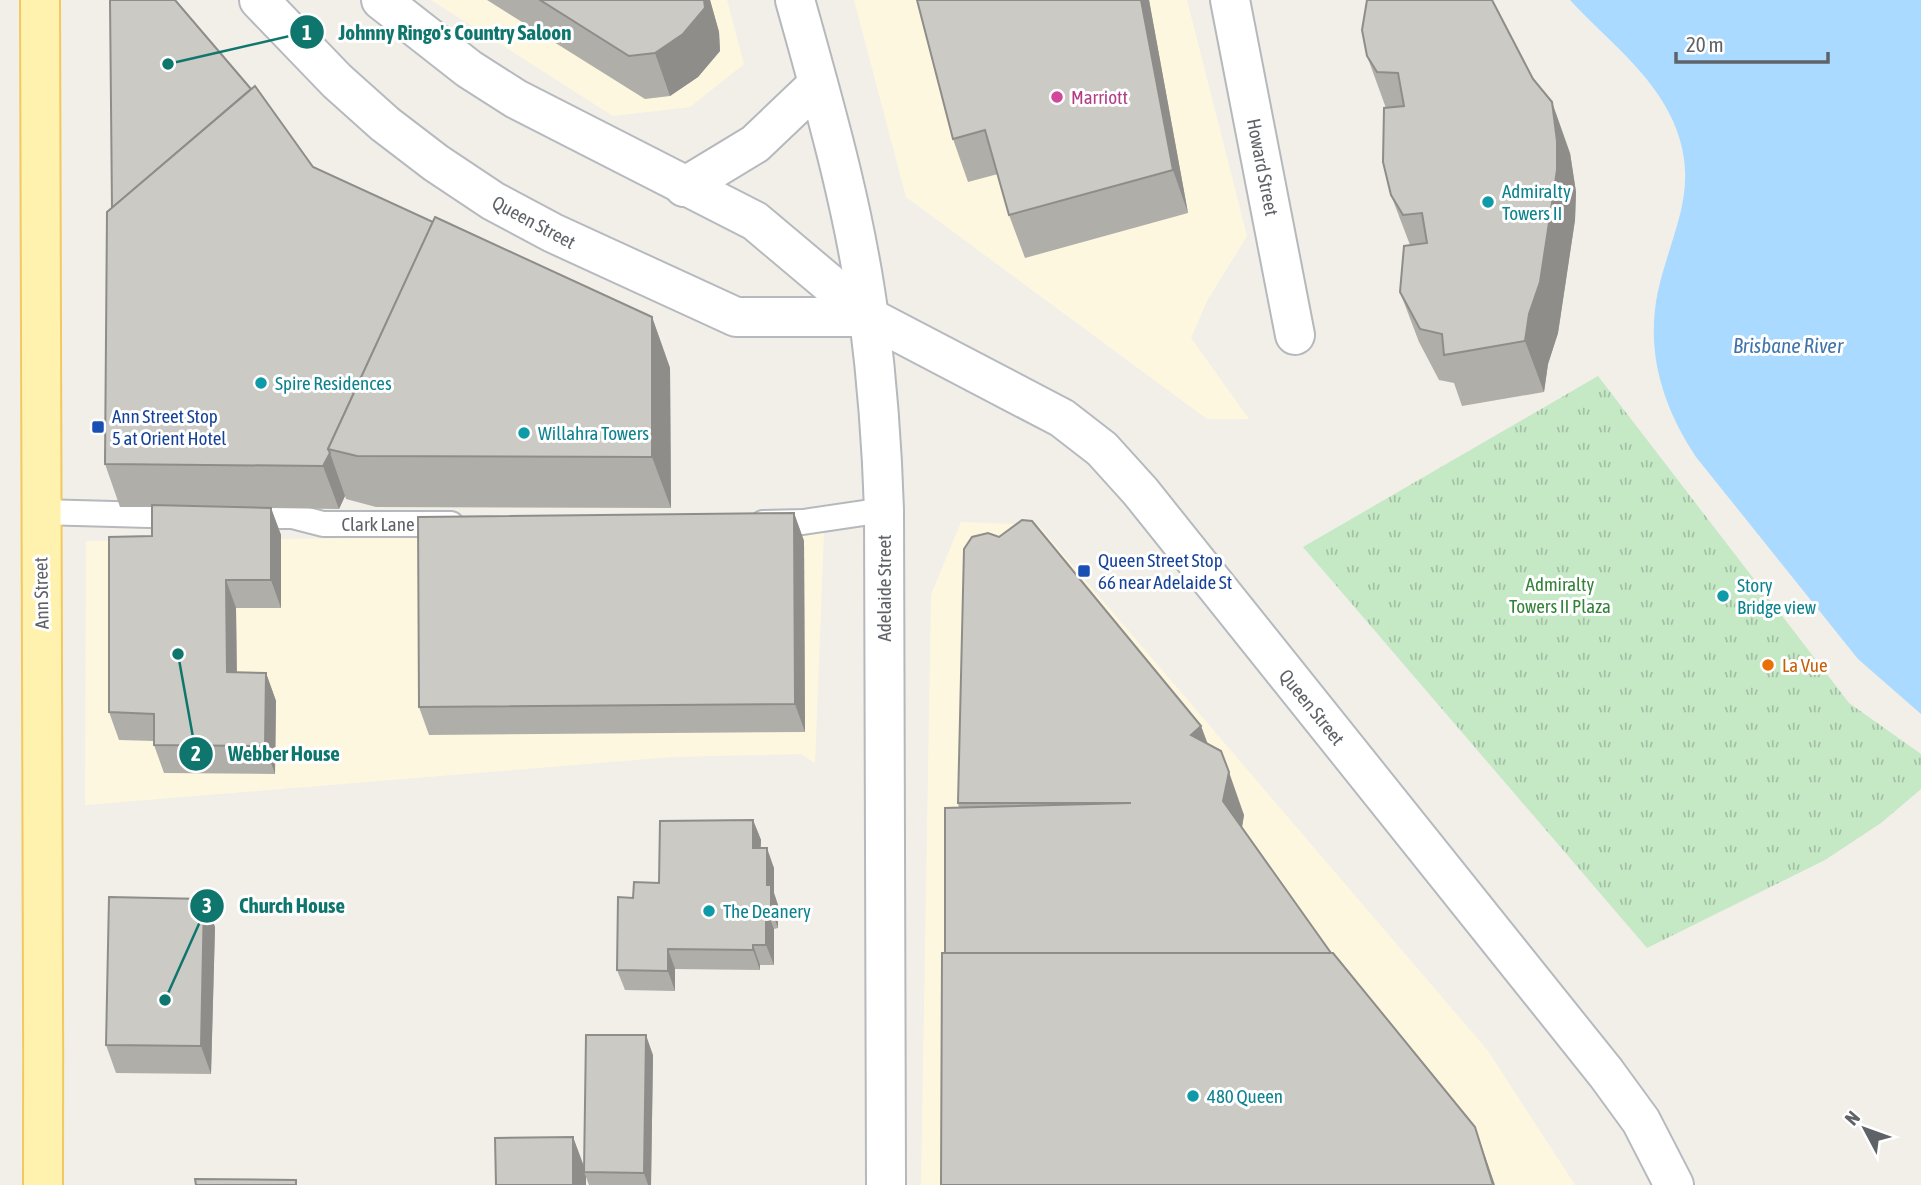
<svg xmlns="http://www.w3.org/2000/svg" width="1921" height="1185" font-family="'Asap Condensed',sans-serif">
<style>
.commercial{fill:#fef7e0}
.park{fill:url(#park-tufts)}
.water{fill:#aadaff}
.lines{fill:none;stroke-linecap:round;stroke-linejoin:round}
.service-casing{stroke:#b5b8bc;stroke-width:28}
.minor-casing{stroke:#b5b8bc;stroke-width:42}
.tertiary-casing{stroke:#b5b8bc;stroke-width:42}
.secondary-casing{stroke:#b6babf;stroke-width:42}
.primary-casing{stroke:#f2c960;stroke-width:42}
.service{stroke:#fff;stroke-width:24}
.minor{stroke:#fff;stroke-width:38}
.tertiary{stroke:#fff;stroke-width:38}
.secondary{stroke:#fff;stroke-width:38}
.primary{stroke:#fff2af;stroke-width:38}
.wall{fill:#afaea9}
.shaded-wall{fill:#8f8d8a}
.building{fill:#cccac5;stroke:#8f8d8a;stroke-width:2}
.hotel-dot{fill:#d1479c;stroke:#fff;stroke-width:2.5}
.culture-dot{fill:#0f9aa8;stroke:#fff;stroke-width:2.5}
.transit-dot{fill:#1a4fb4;stroke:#fff;stroke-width:2.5}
.food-dot{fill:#e8710a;stroke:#fff;stroke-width:2.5}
.labels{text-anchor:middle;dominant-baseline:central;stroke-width:6;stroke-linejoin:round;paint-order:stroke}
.hotel-label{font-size:19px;fill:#b23c85;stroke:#fff;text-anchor:start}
.street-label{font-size:19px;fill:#5f6368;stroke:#fff}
.culture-label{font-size:19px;fill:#0d838f;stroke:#fff;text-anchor:start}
.transit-label{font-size:19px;fill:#164399;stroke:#fff;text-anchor:start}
.park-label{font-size:19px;fill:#348238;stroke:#fff}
.food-label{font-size:19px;fill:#c56008;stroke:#fff;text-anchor:start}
.water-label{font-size:21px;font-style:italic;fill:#4174aa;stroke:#fff}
.leader{fill:none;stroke:#0f766e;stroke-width:2.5}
.callout-dot{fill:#0f766e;stroke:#fff;stroke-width:2.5}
.mark-label{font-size:21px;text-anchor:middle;font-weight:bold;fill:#fff}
.callout-label{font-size:21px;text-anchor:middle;font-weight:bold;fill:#0f766e;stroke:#fff;stroke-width:6;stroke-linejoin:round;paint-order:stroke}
</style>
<defs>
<pattern id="park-tufts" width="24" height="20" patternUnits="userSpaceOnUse" patternTransform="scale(1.75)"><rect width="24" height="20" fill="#c5e8c5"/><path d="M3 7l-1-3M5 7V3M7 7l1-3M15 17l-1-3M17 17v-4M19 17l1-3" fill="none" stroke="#a3c0a4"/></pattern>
</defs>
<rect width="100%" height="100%" fill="#f1efe8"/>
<g class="commercial">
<polygon points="431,0 727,0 744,64 690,107 613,116"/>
<polygon points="854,0 1187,0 1247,236 1207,301 1191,338 1249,419 1207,419 906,197"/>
<polygon points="961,522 1038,525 1488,1051 1575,1185 921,1185 931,595"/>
<polygon points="824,533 815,763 801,754 672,757 85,805 86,541"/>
</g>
<polygon class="park" points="1598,376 1849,703 1921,754 1921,789 1881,823 1825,860 1647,948 1303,547"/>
<path class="water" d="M1570,0H1921V714L1858,659L1696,457C1663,407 1645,352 1658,291C1672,229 1702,187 1673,121C1651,72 1606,39 1570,0Z"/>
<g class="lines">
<g class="service-casing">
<g id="service">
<polyline points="40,512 186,516"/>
<polyline points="243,516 292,516 323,524 451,524"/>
<polyline points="763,523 803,522 884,510"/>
</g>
</g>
<g class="minor-casing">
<polyline id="minor" points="1230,0 1295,335"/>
</g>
<g class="tertiary-casing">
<g id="tertiary">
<path d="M795,0C824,104 855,210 869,318C877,381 882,446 884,510L886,1185"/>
<polyline points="684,187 755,144 818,84"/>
</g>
</g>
<g class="secondary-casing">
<g id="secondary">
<polyline points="259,0 337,81 385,124 436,163 493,201 553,233 736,317 869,317"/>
<polyline points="381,0 469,69 516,99 755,221 869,317 1062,418 1102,449 1140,491 1606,1073 1641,1121 1674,1185"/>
</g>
</g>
<g class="primary-casing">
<path id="primary" d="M40,0C40,395 44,790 43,1185"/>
</g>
<use href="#service" class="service"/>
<use href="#minor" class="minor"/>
<use href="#tertiary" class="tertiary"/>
<use href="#secondary" class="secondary"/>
<use href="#primary" class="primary"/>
</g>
<g class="wall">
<polygon points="487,0 710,0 719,32 720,51 698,77 670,96 645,99"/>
<polygon points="1149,0 1188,213 1025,258 1009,215 998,174 968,182 953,139"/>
<polygon points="1367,56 1570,153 1576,192 1575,220 1558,333 1548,364 1544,392 1462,406 1454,383 1439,380 1419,342 1400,292 1410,245 1391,195 1386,108"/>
<polygon points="313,167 433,222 652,317 670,368 671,508 376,507 346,499 345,496 339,509 271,508 281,535 281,608 236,608 237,672 266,673 276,701 275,774 164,773 154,745 154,741 119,740 109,712 152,536 152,507 120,507 105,464"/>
<polygon points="794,513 804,541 805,732 429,735 419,707"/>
<polygon points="1201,726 1208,744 1244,815 1242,828 945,953 959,808 958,803"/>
<polygon points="753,820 761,840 760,848 774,868 774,893 778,905 778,928 774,929 774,965 760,965 760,970 675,969 675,991 625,990 617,970 633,898 659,883"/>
<polygon points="204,899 215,927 211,1074 116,1073 106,1045"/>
<polygon points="653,1055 651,1185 589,1185 586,1177 586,1185 496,1185 573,1137 584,1167"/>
</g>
<g class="shaded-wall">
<polygon points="704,0 710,0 719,32 720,51 698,77 670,96 655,53"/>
<polygon points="1141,0 1149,0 1188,213 1173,170"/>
<polygon points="1552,102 1570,153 1576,192 1575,220 1558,333 1548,364 1544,392 1525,341"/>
<polygon points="652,317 670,368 671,508 652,457"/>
<polygon points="330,453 345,496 339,509 323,466"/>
<polygon points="271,508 281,535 281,608 271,580"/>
<polygon points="794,513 804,541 805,732 795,704"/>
<polygon points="226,580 236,608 237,699 227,672"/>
<polygon points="266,673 276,701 275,774 265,746"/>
<polygon points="1201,726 1216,768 1191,735"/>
<polygon points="1229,772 1244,815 1239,844 1223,801"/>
<polygon points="753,820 761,840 760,868 753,848"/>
<polygon points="767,848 774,868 774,893 778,905 778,928 771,909 767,885"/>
<polygon points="204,899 215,927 211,1074 201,1046"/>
<polygon points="766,909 774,929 774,965 766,945"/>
<polygon points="753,945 760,965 760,970 753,950"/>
<polygon points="668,949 675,969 675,991 668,971"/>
<polygon points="646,1035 653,1055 651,1185 648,1185 644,1173"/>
<polygon points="1475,1127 1495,1185 1493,1185"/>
<polygon points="573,1137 586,1172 584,1172 586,1177 586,1185 573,1185"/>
</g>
<g class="building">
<polygon points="110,0 175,0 251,89 112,208"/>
<polygon points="540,0 704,0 705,8 683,34 655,53 629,56"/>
<polygon points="917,0 1141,0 1173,170 1009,215 985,130 953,139"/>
<polygon points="1367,0 1492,0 1533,79 1552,102 1557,141 1557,170 1540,282 1529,314 1525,341 1444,355 1442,334 1420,329 1400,292 1404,246 1427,243 1422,213 1403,215 1391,195 1383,162 1384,108 1404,106 1398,73 1377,72 1367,56 1362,30"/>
<polygon points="255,86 313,167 433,222 328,449 330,453 323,466 105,464 107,212"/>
<polygon points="435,217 652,317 652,457 357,456 328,449"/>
<polygon points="152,505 271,508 271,580 226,580 227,672 266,673 265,746 154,745 154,714 109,712 109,537 152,536"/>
<polygon points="794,513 795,704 419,707 418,517"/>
<polygon points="1022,520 1032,521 1201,726 1191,735 1221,751 1229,772 1223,801 1331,953 945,953 945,808 1131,803 958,803 964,549 972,537 988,533 999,537"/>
<polygon points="753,820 753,848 767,848 767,885 771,885 771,909 766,909 766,945 753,945 753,950 668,949 668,971 617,970 618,897 633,898 634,882 659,883 660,821"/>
<polygon points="109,897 204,899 201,1046 106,1045"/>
<polygon points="942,953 1333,953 1475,1127 1493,1185 941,1185"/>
<polygon points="586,1035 646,1035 644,1173 584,1172"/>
<polygon points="573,1137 573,1185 496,1185 495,1138"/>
<polygon points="195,1179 296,1180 296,1185 196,1185"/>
</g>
<circle class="hotel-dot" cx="1057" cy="97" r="7"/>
<g class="culture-dot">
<circle cx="1488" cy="202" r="7"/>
<circle cx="261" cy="383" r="7"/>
<circle cx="524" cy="433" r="7"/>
<circle cx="1723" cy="596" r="7"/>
<circle cx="709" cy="911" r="7"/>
<circle cx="1193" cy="1096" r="7"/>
</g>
<g class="transit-dot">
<rect x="91" y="420" width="14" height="14" rx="3.5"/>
<rect x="1077" y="564" width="14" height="14" rx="3.5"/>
</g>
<circle class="food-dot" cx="1768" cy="665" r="7"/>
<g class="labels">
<g class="hotel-label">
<text x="1071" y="97">Marriott</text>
</g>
<g class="street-label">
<text transform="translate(1263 167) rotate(79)">Howard Street</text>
<text transform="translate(534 222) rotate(28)">Queen Street</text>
<text x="378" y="524">Clark Lane</text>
<text transform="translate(884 588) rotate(-90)">Adelaide Street</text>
<text transform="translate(41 593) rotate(-91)">Ann Street</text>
<text transform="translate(1312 707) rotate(51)">Queen Street</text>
</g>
<g class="culture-label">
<text x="1502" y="191">Admiralty<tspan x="1502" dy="22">Towers II</tspan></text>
<text x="275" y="383">Spire Residences</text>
<text x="538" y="433">Willahra Towers</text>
<text x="1737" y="585">Story<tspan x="1737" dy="22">Bridge view</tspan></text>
<text x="723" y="911">The Deanery</text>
<text x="1207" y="1096">480 Queen</text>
</g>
<g class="transit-label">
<text x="112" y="416">Ann Street Stop<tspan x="112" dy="22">5 at Orient Hotel</tspan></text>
<text x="1098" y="560">Queen Street Stop<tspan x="1098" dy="22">66 near Adelaide St</tspan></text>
</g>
<g class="park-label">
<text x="1560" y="584">Admiralty<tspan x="1560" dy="22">Towers II Plaza</tspan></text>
</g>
<g class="food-label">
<text x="1782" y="665">La Vue</text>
</g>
<g class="water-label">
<text x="1788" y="345">Brisbane River</text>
</g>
</g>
<path class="leader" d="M168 64L307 32M178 654L196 754M165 1000L207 906"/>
<g class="callout-dot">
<circle cx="168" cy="64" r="7"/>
<circle cx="178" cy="654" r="7"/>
<circle cx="165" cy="1000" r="7"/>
<circle cx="307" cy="32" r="18"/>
<circle cx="196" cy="754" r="18"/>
<circle cx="207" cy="906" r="18"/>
</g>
<g class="mark-label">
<text x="307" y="40">1</text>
<text x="196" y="761">2</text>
<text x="207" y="913">3</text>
</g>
<g class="callout-label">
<text x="455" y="40">Johnny Ringo's Country Saloon</text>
<text x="284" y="761">Webber House</text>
<text x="292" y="913">Church House</text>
</g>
<g transform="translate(1865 1129) rotate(311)" stroke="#ffffff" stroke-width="5" paint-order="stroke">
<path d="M0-5L12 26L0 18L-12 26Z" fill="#5f6368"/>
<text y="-10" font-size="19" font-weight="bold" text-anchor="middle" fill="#5f6368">N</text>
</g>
<path d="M1676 52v10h152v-10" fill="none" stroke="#5f6368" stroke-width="3.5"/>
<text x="1686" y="52" font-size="21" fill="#5f6368" stroke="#ffffff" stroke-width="5" paint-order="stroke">20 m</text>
</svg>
